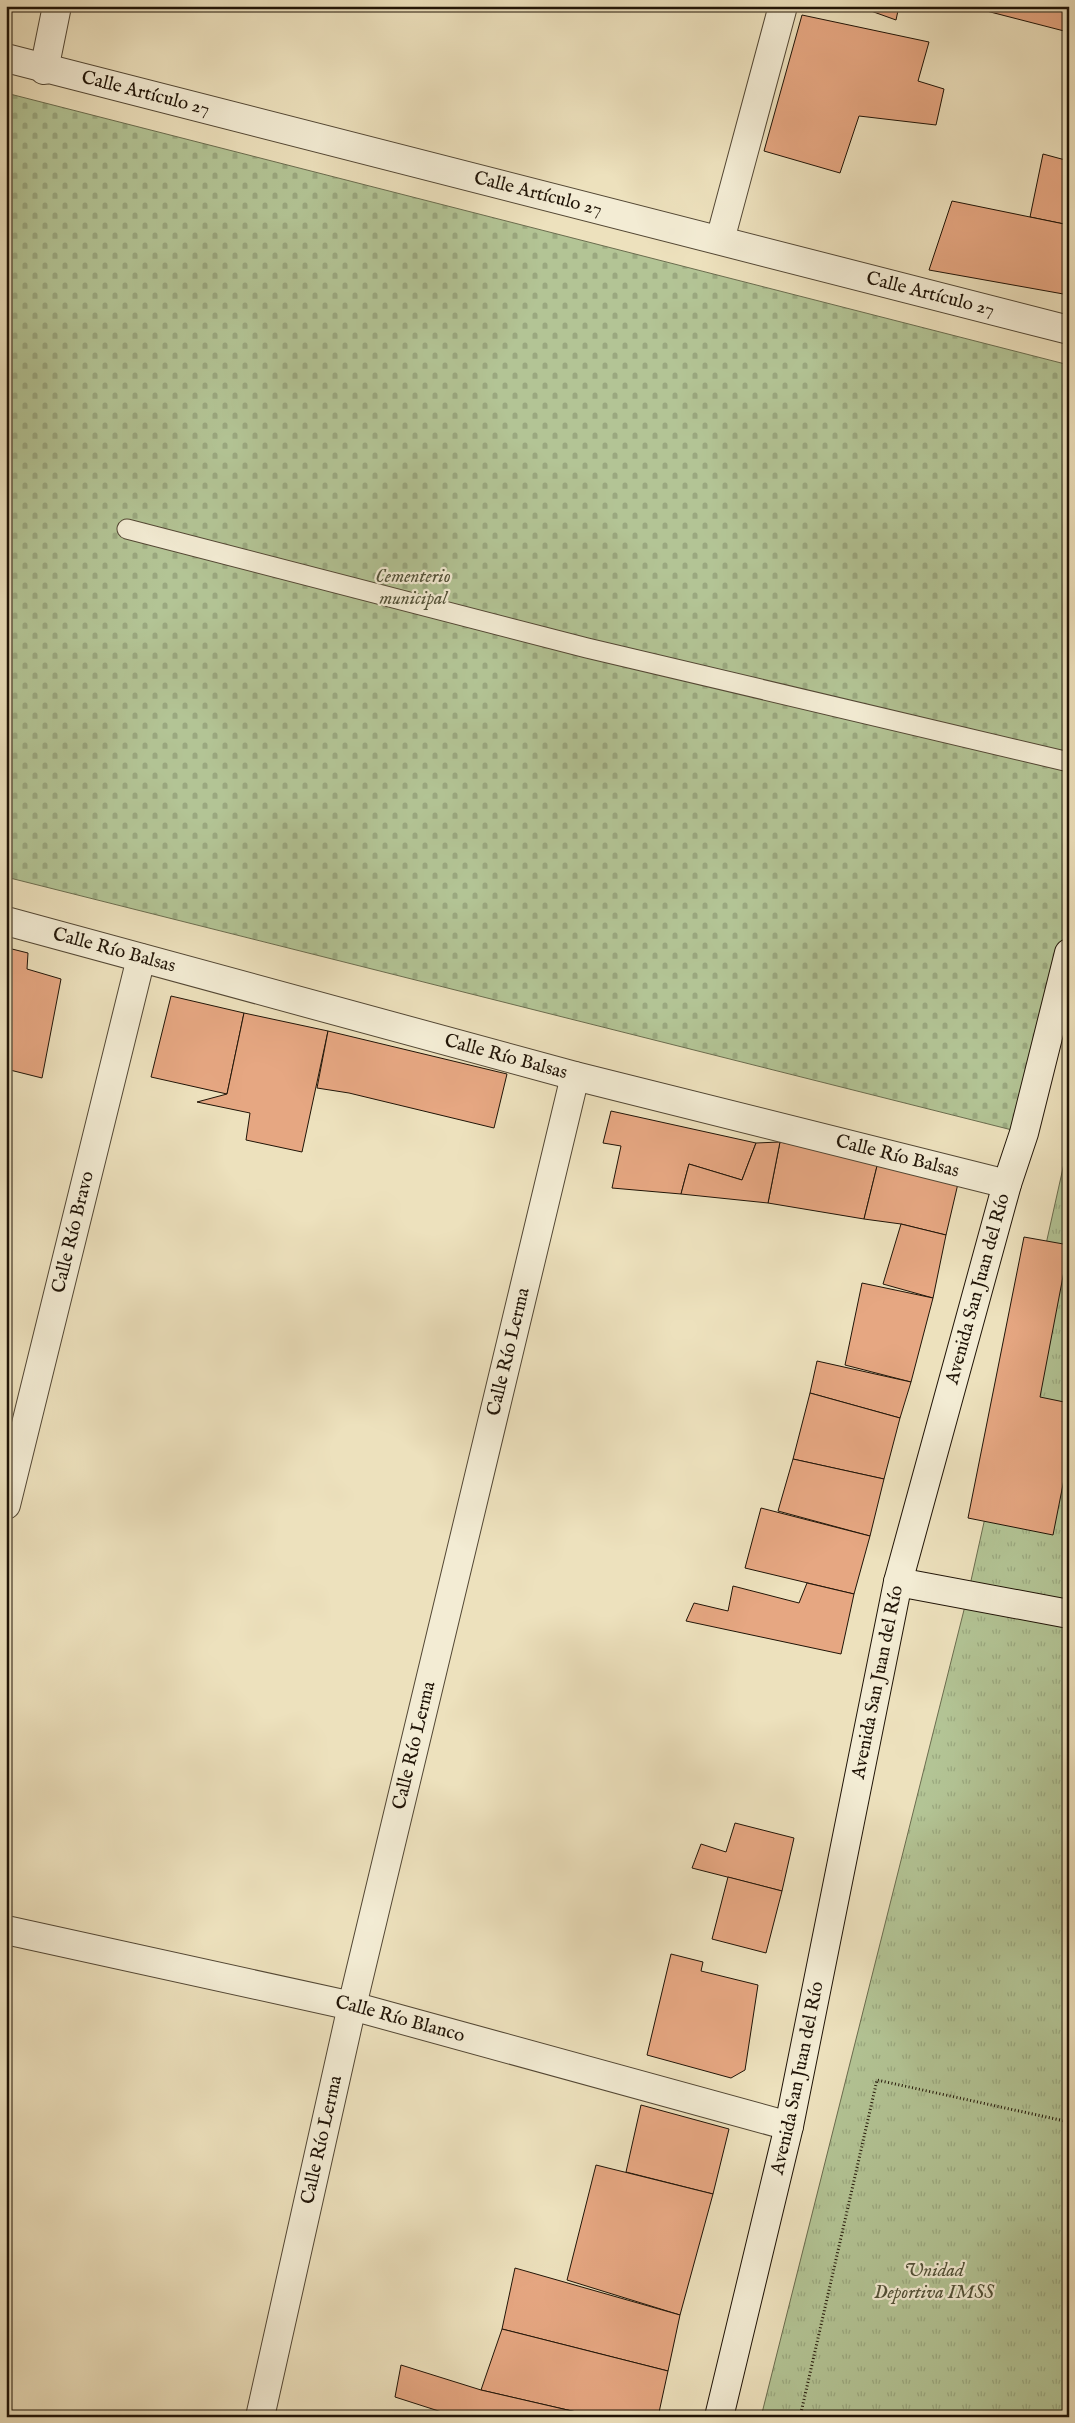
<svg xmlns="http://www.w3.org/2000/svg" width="1075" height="2423" font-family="'IM FELL English',serif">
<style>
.cemetery{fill:url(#cemetery-stones);stroke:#6a6c4e}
.park{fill:url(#park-tufts);stroke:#6a6c4e}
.building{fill:#e6a782;stroke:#201407}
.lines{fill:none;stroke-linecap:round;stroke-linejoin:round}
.lane-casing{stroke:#534734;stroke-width:21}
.street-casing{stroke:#534734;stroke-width:30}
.secondary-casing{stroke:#201407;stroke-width:30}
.path{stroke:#201407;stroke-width:3;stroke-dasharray:1 2.5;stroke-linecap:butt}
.lane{stroke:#f3ecd4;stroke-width:19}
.street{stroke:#f3ecd4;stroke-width:28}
.secondary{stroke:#f3ecd4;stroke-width:28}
.labels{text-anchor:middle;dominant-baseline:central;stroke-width:4.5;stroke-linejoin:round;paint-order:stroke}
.street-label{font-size:19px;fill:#201407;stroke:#f3ecd4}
.park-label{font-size:19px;font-style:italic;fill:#535239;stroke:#f3ecd4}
</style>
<defs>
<pattern id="cemetery-stones" width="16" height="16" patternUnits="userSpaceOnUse" patternTransform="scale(1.25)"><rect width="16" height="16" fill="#b3c495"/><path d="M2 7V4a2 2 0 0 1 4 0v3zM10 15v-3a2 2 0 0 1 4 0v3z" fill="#9aa87f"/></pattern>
<pattern id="park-tufts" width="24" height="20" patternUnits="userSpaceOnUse" patternTransform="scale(1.25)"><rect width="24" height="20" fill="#b3c495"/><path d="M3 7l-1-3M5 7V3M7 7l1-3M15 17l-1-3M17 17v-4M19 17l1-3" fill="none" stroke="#9aa87f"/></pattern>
</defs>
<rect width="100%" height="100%" fill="#ede1bd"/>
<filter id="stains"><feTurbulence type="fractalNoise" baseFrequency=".004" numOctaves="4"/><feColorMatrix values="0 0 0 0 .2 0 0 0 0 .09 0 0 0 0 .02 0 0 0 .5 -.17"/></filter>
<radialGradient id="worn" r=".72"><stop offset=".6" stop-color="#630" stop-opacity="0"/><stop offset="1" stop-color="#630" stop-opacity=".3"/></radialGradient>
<polygon class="cemetery" points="6,93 1069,365 1069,953 1024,1133 6,877"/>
<polygon class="park" points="1069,1141 1069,2417 761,2417 968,1594"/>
<g class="building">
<polygon points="857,6 899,6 896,20"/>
<polygon points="967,6 1069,6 1068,32"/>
<polygon points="802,15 929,42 918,81 944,89 936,125 859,116 840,173 764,151"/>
<polygon points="1043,154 1069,161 1069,225 1030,217"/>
<polygon points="952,201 1069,225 1069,295 929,270"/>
<polygon points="8,948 28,953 27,969 61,979 42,1078 6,1069"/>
<polygon points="171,996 244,1013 227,1094 151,1077"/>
<polygon points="244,1013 328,1031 302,1152 246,1140 250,1113 197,1102 227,1094"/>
<polygon points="328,1031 507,1074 494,1128 349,1093 317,1088"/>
<polygon points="611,1111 756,1143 742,1180 689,1164 681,1194 612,1188 621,1146 603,1143"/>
<polygon points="780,1142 878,1162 864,1219 768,1203"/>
<polygon points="780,1142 768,1203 681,1194 689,1164 742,1180 756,1143"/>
<polygon points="878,1162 960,1175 946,1235 901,1224 864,1219"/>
<polygon points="901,1224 946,1235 933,1298 883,1284"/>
<polygon points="1024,1237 1069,1245 1040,1397 1069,1403 1069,1454 1053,1535 968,1518"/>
<polygon points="862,1283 933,1298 911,1382 845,1365"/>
<polygon points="817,1361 911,1382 900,1418 810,1393"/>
<polygon points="810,1393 900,1418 884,1479 793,1459"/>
<polygon points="793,1459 884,1479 870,1536 778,1511"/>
<polygon points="761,1508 870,1536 854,1594 745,1568"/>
<polygon points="807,1583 854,1594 841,1654 686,1621 694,1603 728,1611 733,1586 799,1603"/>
<polygon points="735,1823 794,1838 782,1891 692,1868 701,1844 726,1852"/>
<polygon points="728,1877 782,1891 766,1953 712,1939"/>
<polygon points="671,1954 703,1962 701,1971 758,1985 745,2070 731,2078 647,2055"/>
<polygon points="641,2105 729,2129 713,2194 626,2172"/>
<polygon points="596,2165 713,2194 680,2315 567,2280"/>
<polygon points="515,2268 680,2315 668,2371 502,2329"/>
<polygon points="502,2329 668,2371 658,2417 598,2417 481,2390"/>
<polygon points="401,2365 481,2390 598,2417 447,2417 448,2414 395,2397"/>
</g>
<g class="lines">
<g class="lane-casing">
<polyline id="lane" points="127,529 587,648 1069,762"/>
</g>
<g class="street-casing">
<g id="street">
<path id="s1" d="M6,58L1069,330"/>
<polyline points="44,70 57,6"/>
<polyline points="720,240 783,6"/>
<path id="s2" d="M6,921L575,1076L1007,1184"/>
<path id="s3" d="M6,1505L141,958"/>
<path id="s4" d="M6,1930L352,2006L789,2126"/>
<path id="s5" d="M260,2417L352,2006L575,1076"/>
</g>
</g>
<g class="secondary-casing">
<g id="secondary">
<polyline points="898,1582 1069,1614"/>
<path id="s6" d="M719,2417L789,2126L898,1582L1007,1184L1024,1133L1069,953"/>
</g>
</g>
<polyline class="path" points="800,2417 877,2080 1069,2122"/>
<use href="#lane" class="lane"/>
<use href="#street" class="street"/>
<use href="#secondary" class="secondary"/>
</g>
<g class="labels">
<g class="street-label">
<text stroke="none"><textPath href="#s1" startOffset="144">Calle Artículo 27</textPath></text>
<text stroke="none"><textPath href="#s1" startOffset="549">Calle Artículo 27</textPath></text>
<text stroke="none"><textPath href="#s1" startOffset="954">Calle Artículo 27</textPath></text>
<text stroke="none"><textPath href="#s2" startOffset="112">Calle Río Balsas</textPath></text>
<text stroke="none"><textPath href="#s2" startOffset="518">Calle Río Balsas</textPath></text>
<text stroke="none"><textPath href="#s2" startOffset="922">Calle Río Balsas</textPath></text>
<text stroke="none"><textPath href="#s3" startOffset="281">Calle Río Bravo</textPath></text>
<text stroke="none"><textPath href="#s6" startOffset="1158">Avenida San Juan del Río</textPath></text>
<text stroke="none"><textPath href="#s5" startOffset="1094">Calle Río Lerma</textPath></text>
<text stroke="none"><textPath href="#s6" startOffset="752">Avenida San Juan del Río</textPath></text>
<text stroke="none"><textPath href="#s5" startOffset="689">Calle Río Lerma</textPath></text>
<text stroke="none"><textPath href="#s4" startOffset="404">Calle Río Blanco</textPath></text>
<text stroke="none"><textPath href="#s6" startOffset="348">Avenida San Juan del Río</textPath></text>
<text stroke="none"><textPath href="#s5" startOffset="284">Calle Río Lerma</textPath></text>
</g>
<g class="park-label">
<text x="413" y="577">Cementerio<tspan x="413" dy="22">municipal</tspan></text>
<text x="934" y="2271">Unidad<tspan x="934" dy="22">Deportiva IMSS</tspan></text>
</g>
</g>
<rect width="1075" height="2423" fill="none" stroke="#ede1bd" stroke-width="25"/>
<rect x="8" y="8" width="1060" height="2408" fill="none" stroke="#201407" stroke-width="2.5"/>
<rect x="12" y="12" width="1050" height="2398" fill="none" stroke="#201407"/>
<rect width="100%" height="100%" filter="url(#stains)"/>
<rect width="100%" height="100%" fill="url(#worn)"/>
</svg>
